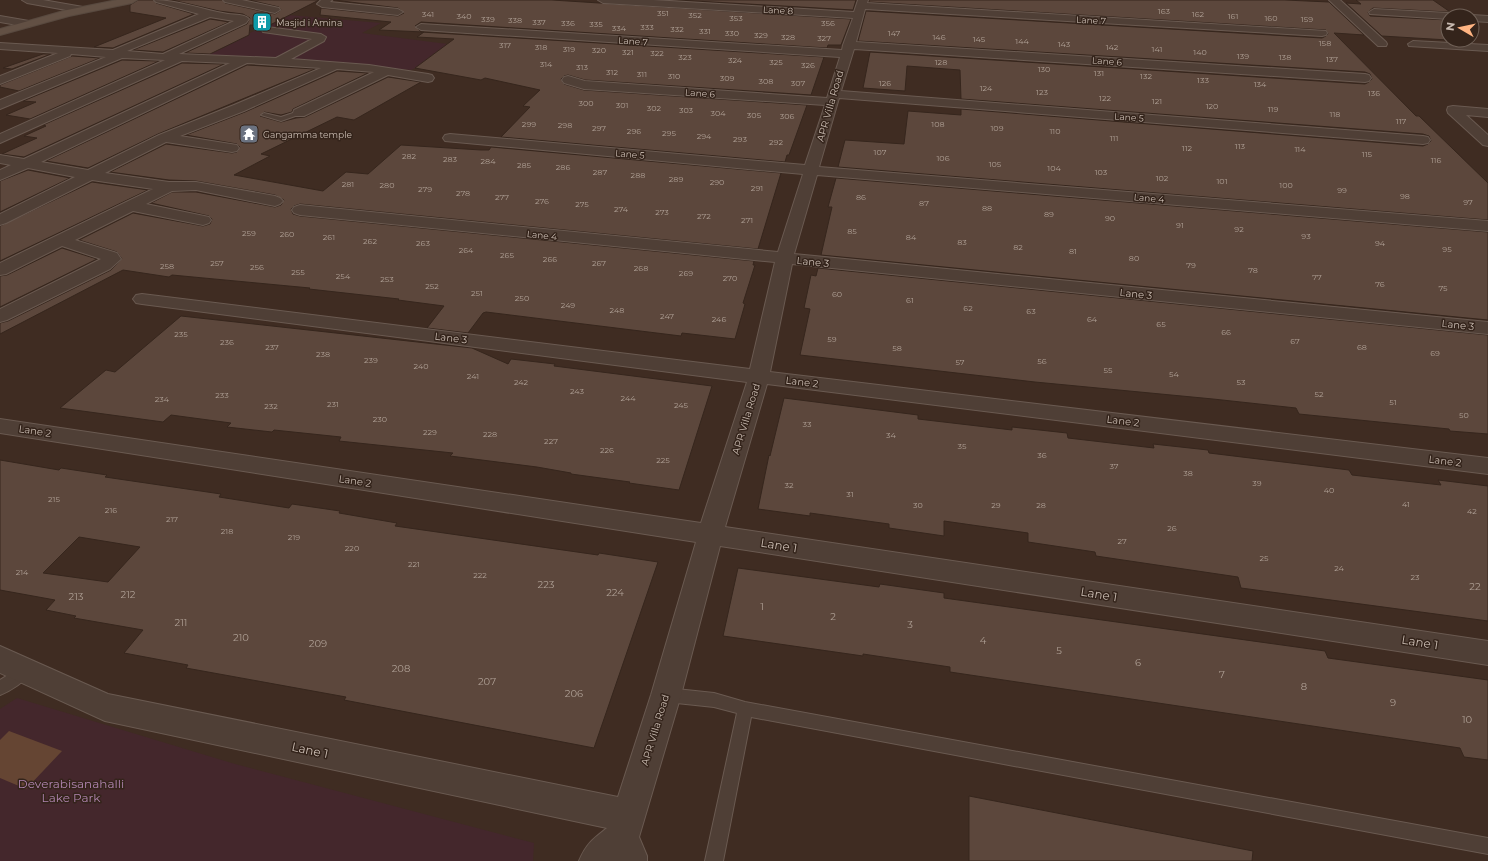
<svg xmlns="http://www.w3.org/2000/svg" width="1488" height="861" font-family="Montserrat,sans-serif">
<style>
.green{fill:#44272c}
.water{fill:#654533}
.building{fill:#5c473c;stroke:#36261d;fill-rule:evenodd}
.lines{fill:none;stroke-linecap:round;stroke-linejoin:round}
.lane-casing{stroke:#6a5a51;stroke-width:2}
.street-casing{stroke:#6a5a51;stroke-width:2}
.secondary-casing{stroke:#58493f;stroke-width:2}
.lane{fill:#4f3f36;fill-rule:evenodd}
.street{fill:#4f3f36;fill-rule:evenodd}
.secondary{fill:#625044;fill-rule:evenodd}
.labels{text-anchor:middle;dominant-baseline:central;stroke-width:3;stroke-linejoin:round;paint-order:stroke}
.number-label{font-size:8px;fill:#ae9f94}
.far-street-label{font-size:9px;fill:#cabcb2;stroke:#34241b}
.far-poi-label{font-size:9px;fill:#cabcb2;stroke:#34241b;text-anchor:start}
.street-label{font-size:10px;fill:#cabcb2;stroke:#34241b}
.near-number-label{font-size:10px;fill:#ae9f94}
.near-street-label{font-size:12px;fill:#cabcb2;stroke:#34241b}
.near-park-label{font-size:12px;fill:#b185b0;stroke:#34241b}
</style>
<rect width="100%" height="100%" fill="#3f2c22"/>
<g class="green">
<polygon points="288,15 381,23 362,33 463,46 411,70 315,62 200,56"/>
<polygon points="17,698 235,764 534,843 533,861 0,861 0,709"/>
</g>
<polygon class="water" points="9,731 62,751 26,789 0,778 0,740"/>
<g class="building">
<polygon points="138,0 153,0 156,3 194,14 113,48 94,47 166,18 130,12 130,5"/>
<polygon points="172,0 222,0 225,3 275,14 281,10 279,7 249,0 319,0 268,26 250,25 249,35 210,54 185,53 247,24 250,18 243,14 219,11"/>
<polygon points="334,0 552,0 851,19 841,45 828,45 827,48 421,22 415,26 421,32 824,57 811,95 585,80 568,75 564,76 561,79 564,84 584,90 807,105 789,155 787,155 785,162 501,137 530,107 523,106 540,90 485,78 481,80 415,68 454,39 417,37 424,32 379,30 391,22 320,15 321,8 398,16 404,13 398,8"/>
<polygon points="678,0 856,0 853,10"/>
<polygon points="869,0 1285,0 1329,2 1364,35 1334,33 1416,116 1419,116 1488,183 1488,220 838,167 845,140 904,144 908,111 961,115 961,109 1423,146 1428,144 1431,141 1429,136 1423,134 961,99 960,70 907,66 905,91 863,88 870,52 1365,84 1369,82 1372,79 1370,74 1365,72 858,41 866,11 1322,38 1326,36 1328,34 1326,30 869,2"/>
<polygon points="1356,0 1433,0 1456,16 1448,12 1373,8 1368,12 1370,16 1448,20 1448,27 1445,27 1448,29 1448,40 1382,36 1346,3 1361,4"/>
<polygon points="210,19 229,22 163,52 133,50"/>
<polygon points="43,54 51,54 12,69 3,68"/>
<polygon points="72,56 100,58 19,91 0,87 0,85"/>
<polygon points="122,60 159,61 30,119 6,115 36,102 23,101"/>
<polygon points="182,63 224,64 24,157 2,154 37,138 24,136 46,126 43,125"/>
<polygon points="247,65 315,69 158,134 88,168 46,161"/>
<polygon points="337,71 368,73 293,109 292,112 281,115 264,112 260,116 281,122 296,118 305,117 388,77 421,82 354,120 337,117 261,154 270,156 234,175 323,191 346,172 368,174 401,145 481,150 489,150 491,147 781,173 758,249 300,204 294,206 291,209 293,214 300,216 754,261 753,265 755,265 743,303 745,304 735,339 682,333 681,336 486,312 483,313 468,333 427,328 444,306 398,300 399,299 309,289 310,288 172,275 169,277 123,270 0,334 0,323 8,321 111,270 122,259 117,252 79,240 133,213 203,226 210,224 212,219 209,216 151,203 172,192 196,192 275,207 281,205 284,200 275,195 196,181 169,180 110,172 166,144 232,153 237,152 240,147 237,144 186,135 245,112"/>
<polygon points="28,170 70,178 0,212 0,181"/>
<polygon points="836,178 1488,232 1488,320 821,255 832,207 828,207"/>
<polygon points="92,182 148,190 0,261 0,226"/>
<polygon points="62,248 97,259 0,307 0,276 7,275"/>
<polygon points="818,268 1488,335 1488,434 1450,431 1449,429 1299,414 1296,408 1213,399 1035,382 800,355 810,309 804,308 811,275 816,276"/>
<polygon points="181,316 472,348 508,364 511,359 555,364 554,366 712,386 679,490 629,483 630,482 571,474 571,473 537,467 450,456 453,453 339,441 341,437 274,430 272,432 227,427 231,423 171,415 163,422 60,408 106,370 115,372"/>
<polygon points="784,398 918,415 918,419 1012,430 1012,427 1067,433 1068,438 1154,448 1153,444 1208,450 1209,453 1349,470 1352,475 1441,485 1438,480 1488,486 1488,621 1241,588 1238,577 1096,556 1095,552 1028,542 1028,533 944,521 944,536 889,528 889,524 810,513 810,516 758,509 769,455 770,456"/>
<path d="M0,460L59,470L61,468L107,475L105,477L221,494L219,497L289,508L292,504L340,511L339,513L397,523L395,526L598,555L599,553L658,562L594,748L344,700L346,697L186,668L188,665L124,653L143,630L74,618L76,616L46,610L55,600L0,590ZM79,537L140,547L108,582L43,573Z"/>
<polygon points="738,568 879,587 880,584 944,593 944,598 1325,651 1328,658 1488,680 1488,760 1464,757 1460,748 950,672 950,667 863,654 863,656 723,636"/>
<polygon points="969,796 1253,851 1252,861 969,861"/>
</g>
<g class="lines">
<g class="lane-casing">
<g id="lane">
<polygon points="299,111 301,112 301,114 281,121 261,115 264,113 281,117"/>
<path d="M24,665L29,666L31,671C27,681 10,691 0,695V680Z"/>
<polygon points="667,688 714,693 745,702 1488,838 1488,854 751,717 723,861 705,861 737,713 714,707 667,702 662,700 660,695 662,690"/>
</g>
</g>
<g class="street-casing">
<g id="street">
<polygon points="22,0 43,0 83,7 88,10 83,13 27,3"/>
<path d="M154,0C179,0 203,10 228,14C235,15 245,14 249,19L246,23L179,54L276,58L312,39L263,32L262,30L267,27L321,34L326,37L324,41L291,59L369,65L428,74L432,75L434,78L432,81L428,82L388,75L304,116H294L293,113L294,110L374,72L337,69L244,111L180,136L237,145L239,148L237,151L232,152L166,142L105,173L169,182H196L275,196L280,198L283,201L280,204L275,206L196,190L172,191L146,204L209,217L211,220L209,223L203,225L133,211L75,240L117,253L121,259L110,269L7,320L0,322V309L101,259L62,246L6,274L0,275V263L153,189L92,180L6,223L0,225V214L75,177L28,168L0,180V170L11,165L0,163V155L24,159L230,63L182,61L0,143V134L165,60L122,58L0,109V100L106,57L71,54L70,56L0,84V76L58,53L0,49V43L113,50L199,14L156,2ZM210,17L234,21L163,54L127,51ZM247,63L321,68L234,105L159,135L88,170L41,162Z"/>
<polygon points="223,0 242,0 279,8 280,10 275,13 225,2"/>
<polygon points="321,0 332,0 330,2 398,9 403,12 398,15 322,7 317,4"/>
<path d="M598,0H653L854,12L858,0H868L867,3L1326,31L1327,33L1326,35L1322,36L865,9L856,42L1365,74L1369,75L1371,78L1369,81L1365,82L854,49L841,91L1423,136L1428,137L1430,140L1428,143L1423,144L839,98L819,167L1488,221V231L817,175L794,254L1488,322V334L792,264L770,372L1488,458V474L767,384L725,527L1488,641V665L720,546L681,695L639,837L647,856V861H579C586,844 593,839 607,828L105,721L0,673V646L108,694L618,797L651,695L696,542L0,433V419L701,523L747,382L142,304L136,303L133,299L136,295L142,294L750,369L775,262L300,215L294,213L292,210L294,207L300,205L778,252L803,174L445,141L443,138L445,135L450,134L805,165L825,105L584,89L564,83L562,80L564,77L568,76L585,81L827,98L840,57L421,30L416,27L421,24L842,50L843,45L853,18L603,3Z"/>
<polygon points="1329,0 1340,0 1386,42 1387,44 1386,46 1378,46"/>
<polygon points="1374,9 1448,13 1453,16 1448,16 1448,19 1370,14 1369,12"/>
<polygon points="1472,15 1488,16 1488,22 1472,21 1472,16 1468,16"/>
<polygon points="0,16 29,21 34,24 29,27 0,22"/>
<polygon points="1413,41 1488,45 1488,51 1409,46 1408,44"/>
<polygon points="1453,106 1488,109 1488,117 1466,115 1488,135 1488,146 1483,145 1448,113 1447,110 1448,107"/>
</g>
</g>
<g class="secondary-casing">
<polygon id="secondary" points="117,0 137,0 132,3 69,16 0,35 0,29 67,10"/>
</g>
<use href="#lane" class="lane"/>
<use href="#street" class="street"/>
<use href="#secondary" class="secondary"/>
</g>
<defs>
<g id="building-square" transform="scale(1)"><rect x="-9" y="-9" width="18" height="18" rx="4" fill="#0f9aa8" stroke="#34241b"/><path d="M-4-6H4V6H1V3H-1V6H-4ZM-2.5-4.3h1.7v1.8h-1.7ZM.8-4.3h1.7v1.8H.8ZM-2.5-1h1.7V.8h-1.7ZM.8-1h1.7V.8H.8Z" fill="#fff"/></g>
<g id="temple-square" transform="scale(1)"><rect x="-9" y="-9" width="18" height="18" rx="4" fill="#6b7280" stroke="#34241b"/><path d="M0-6L5-2H3V0L6.5 2.5H4V6H1.5V3h-3V6H-4V2.5H-6.5L-3 0V-2H-5Z" fill="#fff"/></g>
</defs>
<g fill-rule="evenodd">
<use href="#building-square" x="262" y="22"/>
<use href="#temple-square" x="249" y="134"/>
</g>
<g class="labels">
<g class="number-label">
<text x="1164" y="11">163</text>
<text x="663" y="13">351</text>
<text x="428" y="14">341</text>
<text x="1198" y="14">162</text>
<text x="695" y="15">352</text>
<text x="464" y="16">340</text>
<text x="1233" y="16">161</text>
<text x="736" y="18">353</text>
<text x="1271" y="18">160</text>
<text x="488" y="19">339</text>
<text x="1307" y="19">159</text>
<text x="515" y="20">338</text>
<text x="539" y="22">337</text>
<text x="568" y="23">336</text>
<text x="828" y="23">356</text>
<text x="596" y="24">335</text>
<text x="647" y="27">333</text>
<text x="619" y="28">334</text>
<text x="677" y="29">332</text>
<text x="705" y="31">331</text>
<text x="732" y="33">330</text>
<text x="894" y="33">147</text>
<text x="761" y="35">329</text>
<text x="788" y="37">328</text>
<text x="939" y="37">146</text>
<text x="824" y="38">327</text>
<text x="979" y="39">145</text>
<text x="1022" y="41">144</text>
<text x="1325" y="43">158</text>
<text x="1064" y="44">143</text>
<text x="505" y="45">317</text>
<text x="541" y="47">318</text>
<text x="1112" y="47">142</text>
<text x="569" y="49">319</text>
<text x="1157" y="49">141</text>
<text x="599" y="50">320</text>
<text x="628" y="52">321</text>
<text x="1200" y="52">140</text>
<text x="657" y="53">322</text>
<text x="1243" y="56">139</text>
<text x="685" y="57">323</text>
<text x="1285" y="57">138</text>
<text x="1332" y="59">137</text>
<text x="735" y="60">324</text>
<text x="776" y="62">325</text>
<text x="941" y="62">128</text>
<text x="546" y="64">314</text>
<text x="808" y="65">326</text>
<text x="582" y="67">313</text>
<text x="1044" y="69">130</text>
<text x="612" y="72">312</text>
<text x="1099" y="73">131</text>
<text x="642" y="74">311</text>
<text x="674" y="76">310</text>
<text x="1146" y="76">132</text>
<text x="727" y="78">309</text>
<text x="1203" y="80">133</text>
<text x="766" y="81">308</text>
<text x="798" y="83">307</text>
<text x="885" y="83">126</text>
<text x="1260" y="84">134</text>
<text x="986" y="88">124</text>
<text x="1042" y="92">123</text>
<text x="1374" y="93">136</text>
<text x="1105" y="98">122</text>
<text x="1157" y="101">121</text>
<text x="586" y="103">300</text>
<text x="622" y="105">301</text>
<text x="1212" y="106">120</text>
<text x="654" y="108">302</text>
<text x="1273" y="109">119</text>
<text x="686" y="110">303</text>
<text x="718" y="113">304</text>
<text x="1335" y="114">118</text>
<text x="754" y="115">305</text>
<text x="787" y="116">306</text>
<text x="1401" y="121">117</text>
<text x="529" y="124">299</text>
<text x="938" y="124">108</text>
<text x="565" y="125">298</text>
<text x="599" y="128">297</text>
<text x="997" y="128">109</text>
<text x="634" y="131">296</text>
<text x="1055" y="131">110</text>
<text x="669" y="133">295</text>
<text x="704" y="136">294</text>
<text x="1114" y="138">111</text>
<text x="740" y="139">293</text>
<text x="776" y="142">292</text>
<text x="1240" y="146">113</text>
<text x="1187" y="148">112</text>
<text x="1300" y="149">114</text>
<text x="880" y="152">107</text>
<text x="1367" y="154">115</text>
<text x="409" y="156">282</text>
<text x="943" y="158">106</text>
<text x="450" y="159">283</text>
<text x="1436" y="160">116</text>
<text x="488" y="161">284</text>
<text x="995" y="164">105</text>
<text x="524" y="165">285</text>
<text x="563" y="167">286</text>
<text x="1054" y="168">104</text>
<text x="600" y="172">287</text>
<text x="1101" y="172">103</text>
<text x="638" y="175">288</text>
<text x="1162" y="178">102</text>
<text x="676" y="179">289</text>
<text x="1222" y="181">101</text>
<text x="717" y="182">290</text>
<text x="348" y="184">281</text>
<text x="387" y="185">280</text>
<text x="1286" y="185">100</text>
<text x="757" y="188">291</text>
<text x="425" y="189">279</text>
<text x="1342" y="190">99</text>
<text x="463" y="193">278</text>
<text x="1405" y="196">98</text>
<text x="502" y="197">277</text>
<text x="861" y="197">86</text>
<text x="542" y="201">276</text>
<text x="1468" y="202">97</text>
<text x="924" y="203">87</text>
<text x="582" y="204">275</text>
<text x="987" y="208">88</text>
<text x="621" y="209">274</text>
<text x="662" y="212">273</text>
<text x="1049" y="214">89</text>
<text x="704" y="216">272</text>
<text x="1110" y="218">90</text>
<text x="747" y="220">271</text>
<text x="1180" y="225">91</text>
<text x="1239" y="229">92</text>
<text x="852" y="231">85</text>
<text x="249" y="233">259</text>
<text x="287" y="234">260</text>
<text x="1306" y="236">93</text>
<text x="329" y="237">261</text>
<text x="911" y="237">84</text>
<text x="370" y="241">262</text>
<text x="962" y="242">83</text>
<text x="423" y="243">263</text>
<text x="1380" y="243">94</text>
<text x="1018" y="247">82</text>
<text x="1447" y="249">95</text>
<text x="466" y="250">264</text>
<text x="1073" y="251">81</text>
<text x="507" y="255">265</text>
<text x="1134" y="258">80</text>
<text x="550" y="259">266</text>
<text x="217" y="263">257</text>
<text x="599" y="263">267</text>
<text x="1191" y="265">79</text>
<text x="167" y="266">258</text>
<text x="257" y="267">256</text>
<text x="641" y="268">268</text>
<text x="1253" y="270">78</text>
<text x="298" y="272">255</text>
<text x="686" y="273">269</text>
<text x="343" y="276">254</text>
<text x="1317" y="277">77</text>
<text x="730" y="278">270</text>
<text x="387" y="279">253</text>
<text x="1380" y="284">76</text>
<text x="432" y="286">252</text>
<text x="1443" y="288">75</text>
<text x="477" y="293">251</text>
<text x="837" y="294">60</text>
<text x="522" y="298">250</text>
<text x="910" y="300">61</text>
<text x="568" y="305">249</text>
<text x="968" y="308">62</text>
<text x="617" y="310">248</text>
<text x="1031" y="311">63</text>
<text x="667" y="316">247</text>
<text x="719" y="319">246</text>
<text x="1092" y="319">64</text>
<text x="1161" y="324">65</text>
<text x="1226" y="332">66</text>
<text x="181" y="334">235</text>
<text x="832" y="339">59</text>
<text x="1295" y="341">67</text>
<text x="227" y="342">236</text>
<text x="272" y="347">237</text>
<text x="1362" y="347">68</text>
<text x="897" y="348">58</text>
<text x="1435" y="353">69</text>
<text x="323" y="354">238</text>
<text x="371" y="360">239</text>
<text x="1042" y="361">56</text>
<text x="960" y="362">57</text>
<text x="421" y="366">240</text>
<text x="1108" y="370">55</text>
<text x="1174" y="374">54</text>
<text x="473" y="376">241</text>
<text x="521" y="382">242</text>
<text x="1241" y="382">53</text>
<text x="577" y="391">243</text>
<text x="1319" y="394">52</text>
<text x="222" y="395">233</text>
<text x="628" y="398">244</text>
<text x="162" y="399">234</text>
<text x="1393" y="402">51</text>
<text x="333" y="404">231</text>
<text x="681" y="405">245</text>
<text x="271" y="406">232</text>
<text x="1464" y="415">50</text>
<text x="380" y="419">230</text>
<text x="807" y="424">33</text>
<text x="430" y="432">229</text>
<text x="490" y="434">228</text>
<text x="891" y="435">34</text>
<text x="551" y="441">227</text>
<text x="962" y="446">35</text>
<text x="607" y="450">226</text>
<text x="1042" y="455">36</text>
<text x="663" y="460">225</text>
<text x="1114" y="466">37</text>
<text x="1188" y="473">38</text>
<text x="1257" y="483">39</text>
<text x="789" y="485">32</text>
<text x="1329" y="490">40</text>
<text x="850" y="494">31</text>
<text x="54" y="499">215</text>
<text x="1406" y="504">41</text>
<text x="918" y="505">30</text>
<text x="996" y="505">29</text>
<text x="1041" y="505">28</text>
<text x="111" y="510">216</text>
<text x="1472" y="511">42</text>
<text x="172" y="519">217</text>
<text x="1172" y="528">26</text>
<text x="227" y="531">218</text>
<text x="294" y="537">219</text>
<text x="1122" y="541">27</text>
<text x="352" y="548">220</text>
<text x="1264" y="558">25</text>
<text x="414" y="564">221</text>
<text x="1339" y="568">24</text>
<text x="22" y="572">214</text>
<text x="480" y="575">222</text>
<text x="1415" y="577">23</text>
</g>
<g class="far-street-label">
<text transform="translate(778 10) rotate(3)">Lane 8</text>
<text transform="translate(1091 20) rotate(3)">Lane 7</text>
<text transform="translate(633 41) rotate(4)">Lane 7</text>
<text transform="translate(1107 61) rotate(4)">Lane 6</text>
<text transform="translate(700 93) rotate(4)">Lane 6</text>
<text transform="translate(1129 117) rotate(4)">Lane 5</text>
<text transform="translate(630 154) rotate(5)">Lane 5</text>
<text transform="translate(1149 198) rotate(5)">Lane 4</text>
<text transform="translate(542 235) rotate(6)">Lane 4</text>
</g>
<g class="far-poi-label">
<text x="276" y="22">Masjid i Amina</text>
<text x="263" y="134">Gangamma temple</text>
</g>
<g class="street-label">
<text transform="translate(830 106) rotate(-74)">APR Villa Road</text>
<text transform="translate(813 262) rotate(6)">Lane 3</text>
<text transform="translate(1136 294) rotate(6)">Lane 3</text>
<text transform="translate(1458 325) rotate(6)">Lane 3</text>
<text transform="translate(451 338) rotate(7)">Lane 3</text>
<text transform="translate(802 382) rotate(7)">Lane 2</text>
<text transform="translate(746 419) rotate(-73)">APR Villa Road</text>
<text transform="translate(1123 421) rotate(7)">Lane 2</text>
<text transform="translate(35 431) rotate(9)">Lane 2</text>
<text transform="translate(1445 461) rotate(7)">Lane 2</text>
<text transform="translate(355 481) rotate(9)">Lane 2</text>
<text transform="translate(655 730) rotate(-73)">APR Villa Road</text>
</g>
<g class="near-number-label">
<text x="546" y="584">223</text>
<text x="1475" y="586">22</text>
<text x="615" y="592">224</text>
<text x="128" y="594">212</text>
<text x="76" y="596">213</text>
<text x="762" y="606">1</text>
<text x="833" y="616">2</text>
<text x="181" y="622">211</text>
<text x="910" y="624">3</text>
<text x="241" y="637">210</text>
<text x="983" y="640">4</text>
<text x="318" y="643">209</text>
<text x="1059" y="650">5</text>
<text x="1138" y="662">6</text>
<text x="401" y="668">208</text>
<text x="1222" y="674">7</text>
<text x="487" y="681">207</text>
<text x="1304" y="686">8</text>
<text x="574" y="693">206</text>
<text x="1393" y="702">9</text>
<text x="1467" y="719">10</text>
</g>
<g class="near-street-label">
<text transform="translate(779 545) rotate(9)">Lane 1</text>
<text transform="translate(1099 594) rotate(9)">Lane 1</text>
<text transform="translate(1420 642) rotate(9)">Lane 1</text>
<text transform="translate(310 750) rotate(12)">Lane 1</text>
</g>
<g class="near-park-label">
<text x="71" y="783">Deverabisanahalli<tspan x="71" dy="14">Lake Park</tspan></text>
</g>
</g>
<g transform="translate(1460 28) rotate(279)"><circle r="19" fill="#34241b" stroke="#706157"/>
<path d="M0-3L7 15L0 10L-7 15Z" fill="#ffb482"/>
<text y="-6" font-size="11" font-weight="bold" text-anchor="middle" fill="#cabcb2">N</text>
</g>
</svg>
